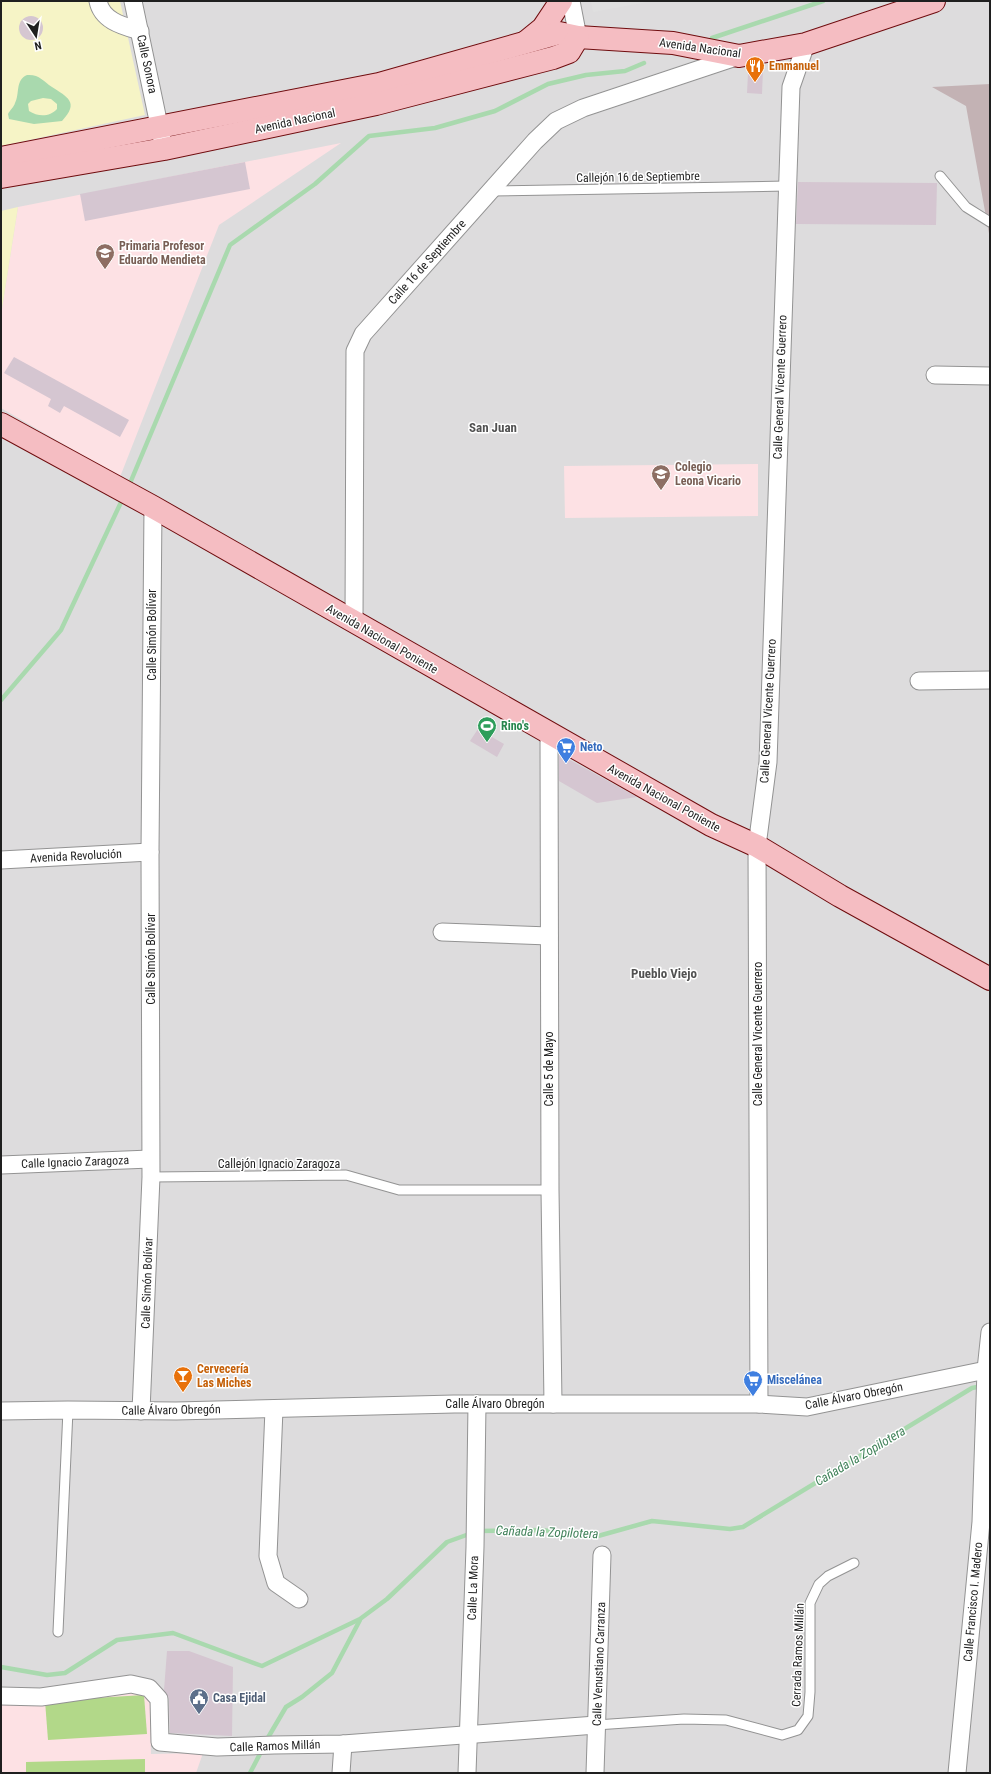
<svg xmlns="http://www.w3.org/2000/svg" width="991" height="1774" font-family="'Roboto Condensed',sans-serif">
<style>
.residential{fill:#dddcdd}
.education{fill:#fde1e4}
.construction{fill:#c3b2b4}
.park{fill:#f6f4c6}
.pitch{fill:#b2d889}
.parking{fill:#dfdfdf}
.water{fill:#a9d9ae;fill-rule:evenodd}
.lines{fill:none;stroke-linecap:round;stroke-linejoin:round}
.stream{stroke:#a9d9ae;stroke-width:4.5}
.building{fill:#d5c6d1}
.lane-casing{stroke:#939393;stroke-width:11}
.street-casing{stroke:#939393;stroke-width:19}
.secondary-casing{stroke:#6f0c0e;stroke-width:24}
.lane{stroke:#fff;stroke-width:9}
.street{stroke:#fff;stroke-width:17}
.secondary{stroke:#f5bdc2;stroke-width:22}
.labels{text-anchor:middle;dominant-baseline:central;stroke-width:3;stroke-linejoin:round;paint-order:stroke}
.street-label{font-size:12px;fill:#1f1f1f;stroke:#fff}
.food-label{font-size:12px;font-weight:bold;fill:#c56008;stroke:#fff;text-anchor:start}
.education-label{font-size:12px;font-weight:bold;fill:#785e54;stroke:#fff;text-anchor:start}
.leisure-label{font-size:12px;font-weight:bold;fill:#27864d;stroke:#fff;text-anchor:start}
.shop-label{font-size:12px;font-weight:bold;fill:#366cbe;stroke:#fff;text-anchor:start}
.service-label{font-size:12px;font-weight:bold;fill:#4e5e75;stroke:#fff;text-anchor:start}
.neighbourhood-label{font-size:13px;font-weight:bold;fill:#525252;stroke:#fff}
.water-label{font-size:13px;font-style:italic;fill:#41825a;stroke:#fff}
</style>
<rect width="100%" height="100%" fill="#efe6ea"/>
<rect class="residential" x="1" y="1" width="989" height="1772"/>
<g class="education">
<polygon points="341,143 219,225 120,477 1,408 1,315 18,207"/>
<polygon points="758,464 758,516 565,518 564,466"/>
<polygon points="138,1690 146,1692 150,1704 151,1754 203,1753 196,1773 1,1773 1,1705"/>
</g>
<polygon class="construction" points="990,84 990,239 966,106 932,87"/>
<g class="park">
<polygon points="1,1 120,1 145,115 1,146"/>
<polygon points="18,207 1,315 1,211"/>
</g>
<g class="pitch">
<polygon points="144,1695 147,1734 48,1740 45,1701"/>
<polygon points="145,1759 145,1773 26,1773 26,1762"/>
</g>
<polygon class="parking" points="591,1 653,1 593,12"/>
<path class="water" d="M27,75C39,74 43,81 52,87C67,97 80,102 62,121L34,124L9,119L8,114C10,110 14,107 15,103C20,94 15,80 27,75ZM43,98L51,99L57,104V109C50,117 38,117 29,111L28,104L31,101Z"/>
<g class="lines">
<g class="stream">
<polyline points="712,38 823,1"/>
<polyline points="128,488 230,245 315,184 369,136 435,128 495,111 548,84 586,75 625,71 644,63"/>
<polyline points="1,700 61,630 123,498"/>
<polyline points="479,1531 541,1530 598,1536 652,1521 730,1529 743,1527 972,1388 982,1386"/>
<polyline points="1,1667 47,1675 65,1673 117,1640 173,1633 262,1666 360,1619 387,1599 447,1542 472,1533"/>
<polyline points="266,1741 286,1707 302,1697 332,1673 360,1620"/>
<polyline points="250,1773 262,1750"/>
</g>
</g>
<g class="building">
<circle cx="31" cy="28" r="12"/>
<polygon points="763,69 762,94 747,93 748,74"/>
<polygon points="245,162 250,189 85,221 80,194"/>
<polygon points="798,182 937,183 936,225 796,224"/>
<polygon points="14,357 129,420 120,437 64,406 60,413 48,406 51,399 4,373"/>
<polygon points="478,729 504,744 497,757 470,741"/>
<polygon points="559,754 590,771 637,797 597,803 559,781"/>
<polygon points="167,1651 189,1651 233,1667 232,1736 170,1733 169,1699 164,1690"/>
</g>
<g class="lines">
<g class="lane-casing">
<g id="lane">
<polyline points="940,176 966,207 990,222"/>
<polyline points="491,191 787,186"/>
<polyline points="151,1177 346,1175 399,1190 550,1190"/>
<polyline points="58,1632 68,1410"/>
<polyline points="596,1725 684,1719 726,1720 782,1735 798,1730 808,1716 810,1692 810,1603 819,1584 828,1576 854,1563"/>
</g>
</g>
<g class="street-casing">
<g id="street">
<path d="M98,1C102,21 123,26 140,31"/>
<polyline points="133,1 164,149"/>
<polyline points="571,1 578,37"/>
<polyline points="935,375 990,376"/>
<polyline points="354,622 355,351 363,334 535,141 556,121 583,108 739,56"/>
<polyline points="919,681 990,680"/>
<polyline points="549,733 550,1190 553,1404"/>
<polyline points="1,860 150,852"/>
<polyline points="442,932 549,936"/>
<polyline points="1,1165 150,1159"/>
<polyline points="759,1404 757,846 768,762 791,87 806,44"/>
<polyline points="274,1409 268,1556 276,1583 299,1599"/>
<polyline points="1,1411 68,1410 176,1411 454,1404 759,1404 807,1407 986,1370"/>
<polyline points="141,1411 151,1177 150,852 153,507"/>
<polyline points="1,1696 41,1697 131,1684 149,1688 159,1699 160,1742 217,1747 274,1745 343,1744 596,1725"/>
<polyline points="341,1773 343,1744"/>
<polyline points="467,1773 475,1547 477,1404"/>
<polyline points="595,1773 602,1555"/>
<polyline points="957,1773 981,1522 986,1370 990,1332"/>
</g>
</g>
<g class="secondary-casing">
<g id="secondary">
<polyline points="527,41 543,28 561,1"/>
<polyline points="1,158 379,84 559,33 578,37 673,43 739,56 806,44 934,1"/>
<polyline points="1,177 164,149 376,104 553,58 569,52 578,37"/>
<polyline points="1,424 153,507 711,825 757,846 840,896 990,979"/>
</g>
</g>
<use href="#lane" class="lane"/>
<use href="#street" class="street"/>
<use href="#secondary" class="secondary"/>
</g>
<defs>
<g id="restaurant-pin" transform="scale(1)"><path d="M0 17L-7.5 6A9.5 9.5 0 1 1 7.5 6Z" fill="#e8710a" stroke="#fff"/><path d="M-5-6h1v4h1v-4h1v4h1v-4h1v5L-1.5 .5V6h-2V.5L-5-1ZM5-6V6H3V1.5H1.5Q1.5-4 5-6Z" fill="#fff"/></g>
<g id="school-pin" transform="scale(1)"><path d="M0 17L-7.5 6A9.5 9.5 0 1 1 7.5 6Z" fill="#8d6e63" stroke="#fff"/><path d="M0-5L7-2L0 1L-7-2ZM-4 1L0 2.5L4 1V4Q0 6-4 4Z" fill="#fff"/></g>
<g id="stadium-pin" transform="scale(1)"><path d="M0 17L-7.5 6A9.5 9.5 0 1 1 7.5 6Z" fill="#2e9e5b" stroke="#fff"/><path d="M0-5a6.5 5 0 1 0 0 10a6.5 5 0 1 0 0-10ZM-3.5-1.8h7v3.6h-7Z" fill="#fff"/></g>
<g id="supermarket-pin" transform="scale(1)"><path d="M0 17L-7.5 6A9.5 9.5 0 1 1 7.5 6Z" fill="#3f7fe0" stroke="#fff"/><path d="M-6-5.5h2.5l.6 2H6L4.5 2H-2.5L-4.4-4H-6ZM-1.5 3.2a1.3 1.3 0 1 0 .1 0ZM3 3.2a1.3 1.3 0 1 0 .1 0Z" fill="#fff"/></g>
<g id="bar-pin" transform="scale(1)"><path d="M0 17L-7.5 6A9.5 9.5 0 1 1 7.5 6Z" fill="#e8710a" stroke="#fff"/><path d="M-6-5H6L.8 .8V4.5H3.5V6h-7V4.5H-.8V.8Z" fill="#fff"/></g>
<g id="civic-pin" transform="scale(1)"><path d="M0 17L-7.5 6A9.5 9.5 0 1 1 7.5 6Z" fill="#5c6f8a" stroke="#fff"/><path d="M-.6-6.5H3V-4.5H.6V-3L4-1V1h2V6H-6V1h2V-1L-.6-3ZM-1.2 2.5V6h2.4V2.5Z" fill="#fff"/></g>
</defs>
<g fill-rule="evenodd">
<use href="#restaurant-pin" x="755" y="66"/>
<use href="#school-pin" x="105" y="253"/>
<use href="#school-pin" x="661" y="474"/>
<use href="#stadium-pin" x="487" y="726"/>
<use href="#supermarket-pin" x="566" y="747"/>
<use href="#bar-pin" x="183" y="1376"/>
<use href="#supermarket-pin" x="753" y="1380"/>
<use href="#civic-pin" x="199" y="1698"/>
</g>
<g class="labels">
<g class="street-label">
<text transform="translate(700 48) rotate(8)">Avenida Nacional</text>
<text transform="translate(147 64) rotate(78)">Calle Sonora</text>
<text transform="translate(295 121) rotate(-12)">Avenida Nacional</text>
<text transform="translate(638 177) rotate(-1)">Callejón 16 de Septiembre</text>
<text transform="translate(427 262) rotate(-48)">Calle 16 de Septiembre</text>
<text transform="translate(780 387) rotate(-88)">Calle General Vicente Guerrero</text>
<text transform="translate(152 635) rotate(-90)">Calle Simón Bolívar</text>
<text transform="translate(382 639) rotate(30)">Avenida Nacional Poniente</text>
<text transform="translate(768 711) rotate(-87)">Calle General Vicente Guerrero</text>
<text transform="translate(664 798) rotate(29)">Avenida Nacional Poniente</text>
<text transform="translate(76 856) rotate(-3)">Avenida Revolución</text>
<text transform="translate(151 959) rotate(-90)">Calle Simón Bolívar</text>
<text transform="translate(758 1034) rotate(-90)">Calle General Vicente Guerrero</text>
<text transform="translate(549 1069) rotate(-90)">Calle 5 de Mayo</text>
<text transform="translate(75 1162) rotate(-2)">Calle Ignacio Zaragoza</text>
<text x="279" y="1164">Callejón Ignacio Zaragoza</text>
<text transform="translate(147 1283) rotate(-88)">Calle Simón Bolívar</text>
<text transform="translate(854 1396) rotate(-11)">Calle Álvaro Obregón</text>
<text x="495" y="1404">Calle Álvaro Obregón</text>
<text transform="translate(171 1410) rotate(-1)">Calle Álvaro Obregón</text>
<text transform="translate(473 1588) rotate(-88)">Calle La Mora</text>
<text transform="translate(973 1602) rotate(-85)">Calle Francisco I. Madero</text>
<text transform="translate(798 1655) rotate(-88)">Cerrada Ramos Millán</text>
<text transform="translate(599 1664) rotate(-88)">Calle Venustiano Carranza</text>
<text transform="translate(275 1746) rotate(-2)">Calle Ramos Millán</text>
</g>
<g class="food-label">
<text x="769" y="66">Emmanuel</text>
<text x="197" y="1369">Cervecería<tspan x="197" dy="14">Las Miches</tspan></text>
</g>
<g class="education-label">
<text x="119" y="246">Primaria Profesor<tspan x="119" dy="14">Eduardo Mendieta</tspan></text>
<text x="675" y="467">Colegio<tspan x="675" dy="14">Leona Vicario</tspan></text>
</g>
<g class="leisure-label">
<text x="501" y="726">Rino's</text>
</g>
<g class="shop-label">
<text x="580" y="747">Neto</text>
<text x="767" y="1380">Miscelánea</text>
</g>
<g class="service-label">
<text x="213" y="1698">Casa Ejidal</text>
</g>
<g class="neighbourhood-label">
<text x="493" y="427">San Juan</text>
<text x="664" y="973">Pueblo Viejo</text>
</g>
<g class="water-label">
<text transform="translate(860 1456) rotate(-31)">Cañada la Zopilotera</text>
<text transform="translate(547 1532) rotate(2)">Cañada la Zopilotera</text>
</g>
</g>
<rect width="991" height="1774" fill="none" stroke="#1f1f1f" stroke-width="4"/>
<g transform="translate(36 36) rotate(168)" stroke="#ffffff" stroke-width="3" paint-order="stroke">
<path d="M0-3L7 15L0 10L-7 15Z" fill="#1f1f1f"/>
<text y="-6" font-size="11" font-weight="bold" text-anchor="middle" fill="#1f1f1f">N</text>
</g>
</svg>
